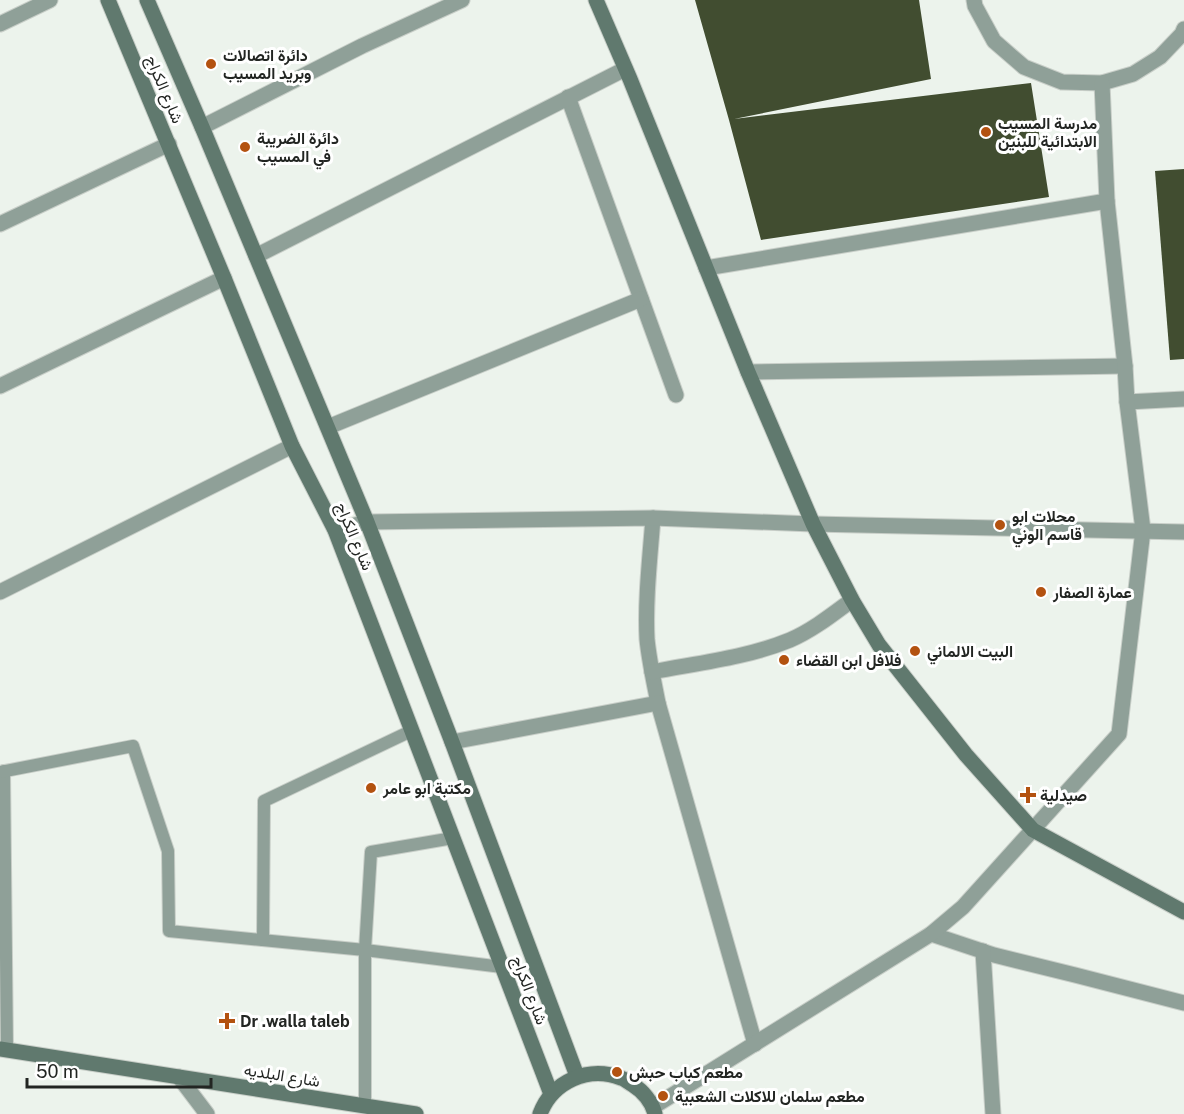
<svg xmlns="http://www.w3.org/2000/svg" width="1184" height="1114" font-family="'Public Sans',Vazirmatn,sans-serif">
<rect width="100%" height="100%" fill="#ecf3ec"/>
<g fill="#414d30">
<path d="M695 0H919L931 79 734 119 1031 83 1049 197 761 240 729 120Z"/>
<path d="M1184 169V359L1170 360 1155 171Z"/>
</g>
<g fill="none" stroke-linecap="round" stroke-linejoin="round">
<defs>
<g id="lane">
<path d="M4 771 7 1050"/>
<path d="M0 772 133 746 168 851 169 931 365 950 502 967"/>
<path d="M263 940 264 801 411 731"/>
<path d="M365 1106V950L371 852 453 838"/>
</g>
<g id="street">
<path d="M974 0 975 6 994 41 1024 67 1062 82 1102 83 1133 74 1160 57 1182 34 1184 29"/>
<path d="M0 24 50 0"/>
<path d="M568 97 676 395"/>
<path d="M202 127 362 46 462 0"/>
<path d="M0 224 169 144"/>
<path d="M256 256 625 69"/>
<path d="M706 268 1107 201"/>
<path d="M748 372 1125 366"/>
<path d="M0 386 224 278"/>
<path d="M1127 402 1184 399"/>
<path d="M328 427 641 299"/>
<path d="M653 518C650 558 645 599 647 639 649 660 654 682 658 703L755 1044"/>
<path d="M335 530 367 522 653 518 813 524 1184 532"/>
<path d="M0 592 292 446"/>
<path d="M652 672C698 663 746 658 790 640 813 630 833 614 852 600"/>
<path d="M452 742 658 703"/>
<path d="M931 934 994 955 1075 975 1184 1003"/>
<path d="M983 951 993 1114"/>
<path d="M179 1077 207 1114"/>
<path d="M653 1107 931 934 963 907 1119 734 1143 530 1127 402 1125 366 1107 201 1102 83"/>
</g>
<g id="secondary">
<path d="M108 0 224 278 292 446 335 530 551 1094"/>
<path d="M147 0 202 127 367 522 452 742 577 1076"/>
<path d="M596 0 630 79 748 372 813 524 852 600 879 645 966 755 1033 830 1184 912"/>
<path d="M0 1049 416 1114"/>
<path d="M540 1114C552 1082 588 1065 621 1078 625 1079 629 1083 633 1085 643 1091 652 1102 655 1114"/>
</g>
</defs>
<use href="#lane" stroke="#c8cec8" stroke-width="14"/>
<use href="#street" stroke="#c8cec8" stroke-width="17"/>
<use href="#secondary" stroke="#c8cec8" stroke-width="17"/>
<use href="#lane" stroke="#8fa098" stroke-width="12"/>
<use href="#street" stroke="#8fa098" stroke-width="15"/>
<use href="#secondary" stroke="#60796e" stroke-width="15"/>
</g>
<g fill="#b35210" stroke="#fff" stroke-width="2">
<circle cx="211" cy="64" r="6"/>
<circle cx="986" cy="132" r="6"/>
<circle cx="245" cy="147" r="6"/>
<circle cx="1000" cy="525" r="6"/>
<circle cx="1041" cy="592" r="6"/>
<circle cx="915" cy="651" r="6"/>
<circle cx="784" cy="660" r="6"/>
<circle cx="371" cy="788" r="6"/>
<path d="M1025 786h6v6h6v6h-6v6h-6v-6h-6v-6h6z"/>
<path d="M224 1012h6v6h6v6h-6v6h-6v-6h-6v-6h6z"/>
<circle cx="617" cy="1072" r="6"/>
<circle cx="663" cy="1096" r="6"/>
</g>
<g text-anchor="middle" stroke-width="6" stroke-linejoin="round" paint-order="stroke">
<g font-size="16" font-weight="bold" fill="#222522" stroke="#fff" text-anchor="start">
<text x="223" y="61">دائرة اتصالات<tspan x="223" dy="18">وبريد المسيب</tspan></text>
<text x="998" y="129">مدرسة المسيب<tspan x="998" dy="18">الابتدائية للبنين</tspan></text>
<text x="257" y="144">دائرة الضريبة<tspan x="257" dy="18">في المسيب</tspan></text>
<text x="1012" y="522">محلات ابو<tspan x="1012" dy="18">قاسم الوني</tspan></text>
<text x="1053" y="598">عمارة الصفار</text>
<text x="927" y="657">البيت الالماني</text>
<text x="796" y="666">فلافل ابن القضاء</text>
<text x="383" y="794">مكتبة ابو عامر</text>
<text x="1040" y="801">صيدلية</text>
<text x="240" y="1027">Dr .walla taleb</text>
<text x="629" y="1078">مطعم كباب حبش</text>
<text x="675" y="1102">مطعم سلمان للاكلات الشعبية</text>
</g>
<g font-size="16" fill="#222522" stroke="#fff">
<text transform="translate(165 89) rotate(67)" y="6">شارع الكراج</text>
<text transform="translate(355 536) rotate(67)" y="6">شارع الكراج</text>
<text transform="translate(530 990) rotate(69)" y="6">شارع الكراج</text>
<text transform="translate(282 1075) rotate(9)" y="6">شارع البلديه</text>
</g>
</g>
<path d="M27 1078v9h184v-9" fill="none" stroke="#222522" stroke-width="3"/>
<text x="36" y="1078" font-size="18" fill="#222522" stroke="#ffffff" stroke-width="4.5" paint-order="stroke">50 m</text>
</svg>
